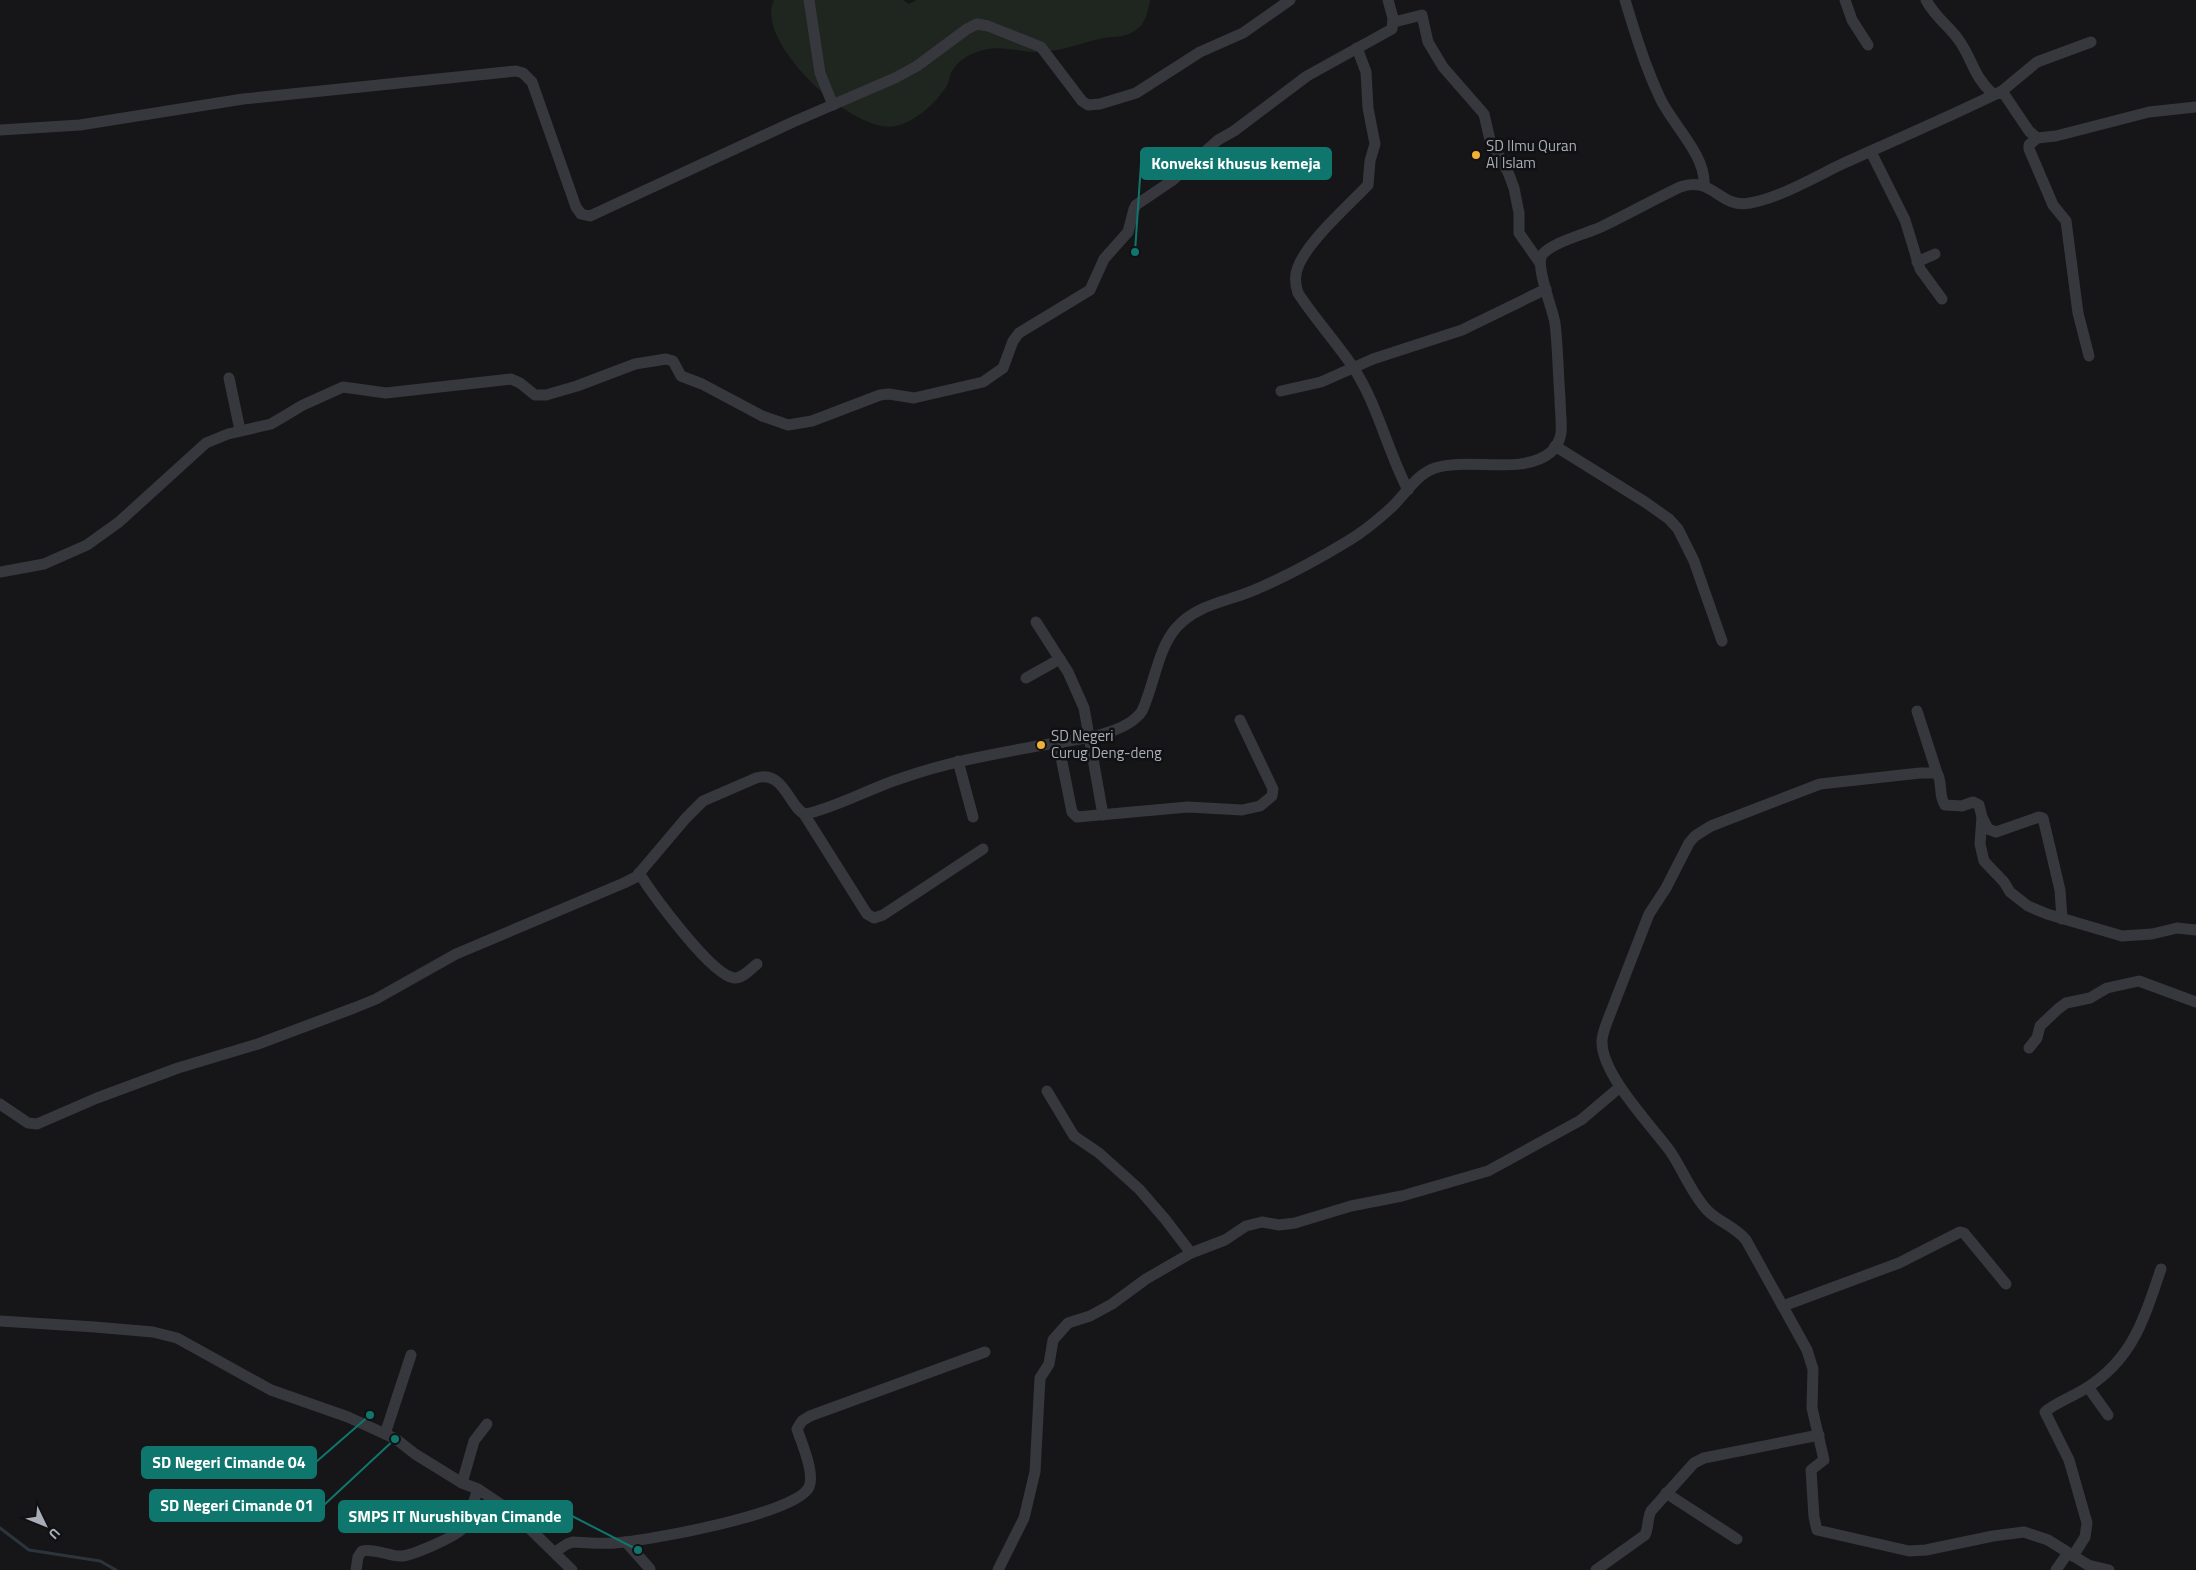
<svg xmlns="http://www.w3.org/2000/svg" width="2196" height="1570" font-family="'Titillium Web',sans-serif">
<rect width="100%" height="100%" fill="#161618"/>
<path fill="#1e261f" d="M774 0H903L909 4 917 0H1150C1148 11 1146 23 1136 30 1126 38 1116 36 1104 38 1083 42 1063 51 1041 52 1023 53 1006 46 988 49 973 52 959 58 951 73 949 78 949 83 946 87 936 103 915 122 896 126 855 136 753 42 774 0Z"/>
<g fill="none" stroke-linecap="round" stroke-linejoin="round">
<path stroke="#2c353c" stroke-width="3" d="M0 1528 29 1550 100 1561 116 1570"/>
<g stroke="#37383d" stroke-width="11">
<path d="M809 0 820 73 833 105"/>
<path d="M1625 0C1635 33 1645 66 1660 98 1672 124 1706 155 1704 185"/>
<path d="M1845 0 1852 20 1868 45"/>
<path d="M1926 0C1936 18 1947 24 1958 39 1973 59 1972 75 1993 94"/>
<path d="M1394 22 1422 15 1428 42 1443 67 1484 114 1490 140 1508 172 1514 188 1519 213V233L1540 263"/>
<path d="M1357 48 1366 72 1368 108 1375 144 1370 161 1368 185C1349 205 1307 242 1298 267 1294 276 1295 284 1298 293 1315 319 1336 342 1353 367 1378 405 1387 450 1408 490"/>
<path d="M2002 91 2037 62 2091 42"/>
<path d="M0 130 80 125 243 99 516 71 523 73 532 82 576 207 581 214 590 216 793 122 895 78 917 66 967 29 977 24 988 26 1041 47 1082 101 1088 105 1100 104 1136 93 1200 52 1243 33 1290 0"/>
<path d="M2037 138 2029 145V149L2053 205 2066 221 2078 313 2089 356"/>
<path d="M1871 152 1905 220 1920 269 1942 299"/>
<path d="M1917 262 1935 254"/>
<path d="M229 378 240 430"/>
<path d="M1281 391 1321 382 1373 359 1462 330 1546 289"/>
<path d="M1555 446 1645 502 1669 519 1678 529 1694 561 1722 641"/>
<path d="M0 572 44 564 87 545 119 522 206 443 228 434 271 424 303 405 343 387 386 393 511 379 520 383 535 395H546L577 386 635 364 666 359 673 361 681 376 702 384 762 416 788 425 812 421 880 395 889 394 914 398 983 382 1003 368 1013 341 1019 333 1090 290 1104 259 1128 232 1134 209 1136 205 1173 180 1218 140 1234 131 1307 76 1392 29 1393 18 1388 0"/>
<path d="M1036 622 1068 672 1084 708 1103 815"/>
<path d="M1026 678 1060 659"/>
<path d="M1917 711 1937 773"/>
<path d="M1058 742 1072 812 1077 817 1188 807 1242 810 1260 806 1272 796 1273 789 1240 720"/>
<path d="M958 761 973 817"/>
<path d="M804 814 867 914 874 918 883 915 983 849"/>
<path d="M1982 817 1988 829 1996 832 2039 817 2043 818 2060 890 2062 919"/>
<path d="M639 873C653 895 711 975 734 978 742 979 751 969 757 964"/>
<path d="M2029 1048 2037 1038 2040 1026 2058 1009 2066 1003 2090 998 2107 988 2139 981 2196 1002"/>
<path d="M1047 1091 1074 1136 1099 1153 1139 1189 1165 1219 1191 1253"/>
<path d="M0 1104 28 1123 37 1124 97 1098 178 1068 258 1044 354 1008 376 999 456 954 624 883 636 877 686 818 703 801 756 778C785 769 790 811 806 814 837 807 871 788 902 778 945 763 988 755 1032 747 1062 741 1124 738 1142 711 1154 686 1158 647 1177 627 1198 603 1232 601 1259 588 1289 575 1320 558 1348 541 1365 531 1379 519 1393 506 1406 493 1417 474 1435 468 1469 457 1523 476 1551 452 1556 447 1560 440 1561 433 1562 422 1560 409 1560 398 1558 373 1558 348 1555 323 1553 310 1535 266 1542 255 1552 242 1586 234 1601 227 1628 214 1653 200 1680 187 1713 175 1719 209 1750 203 1779 198 1815 177 1842 164 1895 140 1949 117 2002 91L2029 131 2037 138 2056 136 2149 112 2196 107"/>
<path d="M1783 1306 1899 1263 1960 1232 1964 1233 2006 1284"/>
<path d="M0 1321 95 1327 153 1332 177 1338 271 1390 348 1417 396 1439 415 1454 462 1483 478 1489 505 1507 526 1525 572 1570"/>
<path d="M2088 1387 2108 1415"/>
<path d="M385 1434 411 1355"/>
<path d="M462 1483 474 1441 487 1424"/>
<path d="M1666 1493 1737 1539"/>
<path d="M626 1542 650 1569"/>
<path d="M555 1552 567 1544 573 1542C587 1543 601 1544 615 1543 646 1541 797 1514 809 1487 815 1473 802 1444 797 1429L802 1421 810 1416 985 1352"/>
<path d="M2073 1556 2085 1537 2087 1523 2069 1460 2045 1412C2051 1405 2078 1394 2088 1387 2134 1357 2144 1318 2161 1269"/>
<path d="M356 1570 358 1557 362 1551C375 1548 388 1556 400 1556 410 1557 457 1536 463 1528 469 1521 474 1499 478 1489"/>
<path d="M998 1570 1024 1518 1035 1472 1040 1378 1049 1364 1053 1340 1068 1323 1090 1316 1112 1304 1146 1279 1191 1253 1225 1240 1246 1226 1262 1222 1279 1225 1295 1223 1351 1206 1402 1196 1488 1171 1581 1120 1620 1087"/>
<path d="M1596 1570 1645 1535C1649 1527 1647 1519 1651 1511L1694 1463 1704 1458 1819 1435"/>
<path d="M2056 1570 2068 1553"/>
<path d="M2109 1570 2088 1565 2048 1540 2024 1532 1993 1536 1926 1550 1909 1551 1817 1530 1814 1517 1811 1470 1824 1460 1812 1408 1813 1369 1807 1350 1746 1240C1735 1226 1718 1222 1707 1210 1691 1193 1683 1170 1670 1151 1651 1125 1601 1074 1602 1041 1602 1035 1605 1028 1607 1022L1649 914 1666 888 1689 843 1695 836 1711 826 1820 784 1920 773H1937C1943 782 1938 796 1945 805L1962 806 1973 802 1979 805 1982 817 1980 844 1984 861 2004 882 2010 892 2028 906 2047 914 2122 936 2152 934 2177 928 2196 930"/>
</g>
</g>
<g fill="#f2b134" stroke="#111113" stroke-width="2">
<circle cx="1476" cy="155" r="5"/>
<circle cx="1041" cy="745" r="5"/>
</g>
<g text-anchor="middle" stroke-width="5" stroke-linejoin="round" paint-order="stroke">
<g font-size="15" fill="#a8adb8" stroke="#111113" text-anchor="start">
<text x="1486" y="151">SD Ilmu Quran<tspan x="1486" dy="17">Al Islam</tspan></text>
<text x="1051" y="741">SD Negeri<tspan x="1051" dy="17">Curug Deng-deng</tspan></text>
</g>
</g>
<path fill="none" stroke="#0f766e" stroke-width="2" d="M1135 252L1141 163M370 1415L316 1462M395 1439L324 1505M638 1550L572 1516"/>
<g fill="#0f766e" stroke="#111113" stroke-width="2">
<circle cx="1135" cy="252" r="5"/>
<circle cx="370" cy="1415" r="5"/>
<circle cx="395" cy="1439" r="5"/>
<circle cx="638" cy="1550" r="5"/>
</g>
<g fill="#0f766e" stroke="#0f766e" stroke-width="2">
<rect x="1141" y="148" width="190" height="31" rx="5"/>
<rect x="142" y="1447" width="174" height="31" rx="5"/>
<rect x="150" y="1490" width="174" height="31" rx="5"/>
<rect x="339" y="1501" width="233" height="31" rx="5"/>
</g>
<g font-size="16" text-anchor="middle" font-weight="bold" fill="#fff">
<text x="1236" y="169">Konveksi khusus kemeja</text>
<text x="229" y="1468">SD Negeri Cimande 04</text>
<text x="237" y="1511">SD Negeri Cimande 01</text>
<text x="455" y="1522">SMPS IT Nurushibyan Cimande</text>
</g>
<g transform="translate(45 1525) rotate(133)" stroke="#111113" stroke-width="4" paint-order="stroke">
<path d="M0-4L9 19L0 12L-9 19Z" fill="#a8adb8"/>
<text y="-8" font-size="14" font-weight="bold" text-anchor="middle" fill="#a8adb8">U</text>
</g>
</svg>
